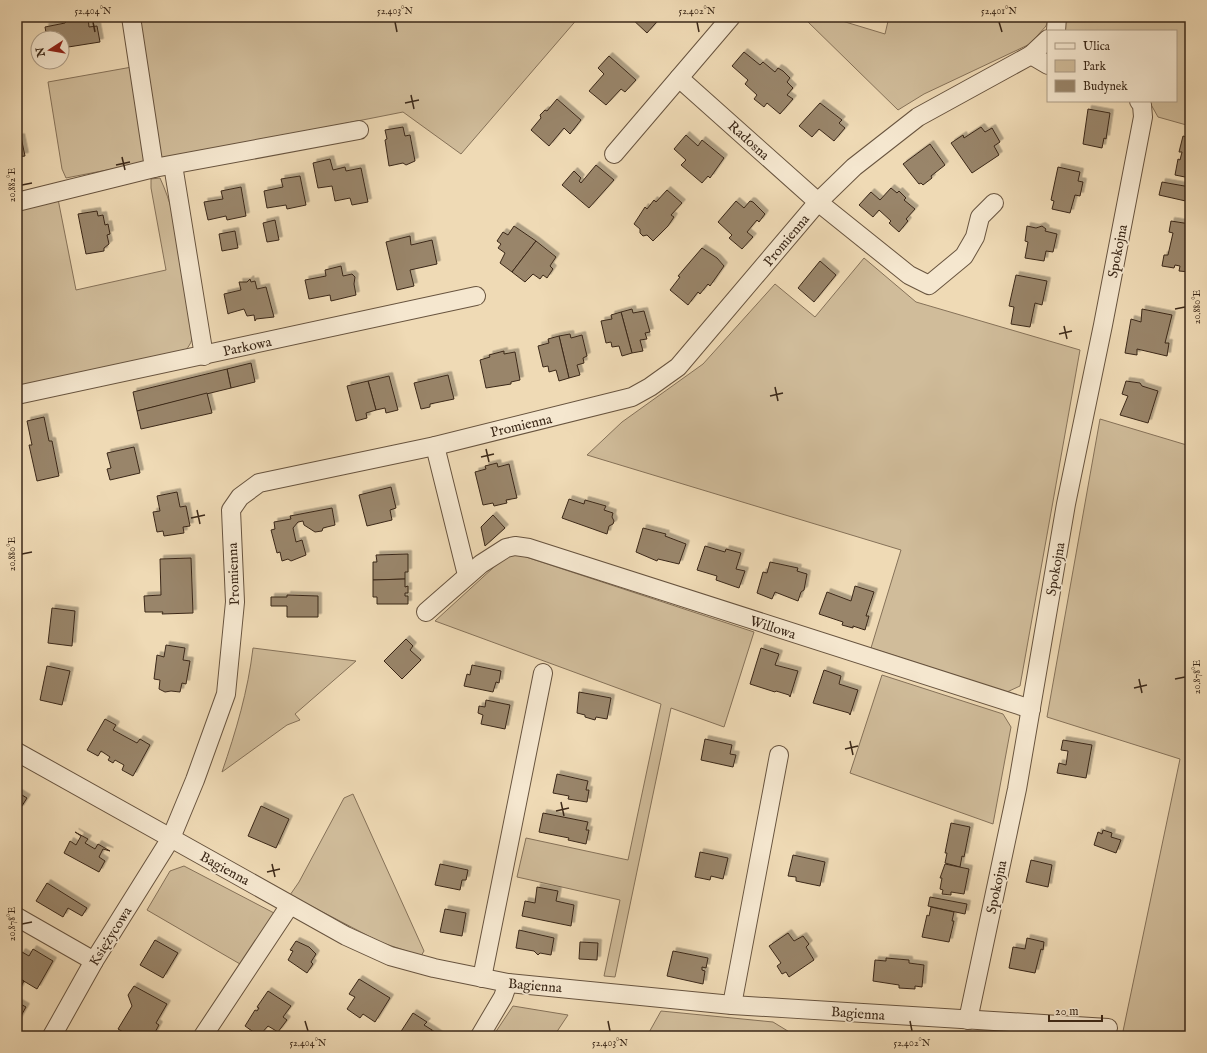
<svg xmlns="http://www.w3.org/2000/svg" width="1207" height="1053" font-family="'IM FELL English',serif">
<defs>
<filter id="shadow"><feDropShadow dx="3.5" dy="-3.5" stdDeviation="0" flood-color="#0004"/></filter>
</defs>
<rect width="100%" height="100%" fill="#efdab5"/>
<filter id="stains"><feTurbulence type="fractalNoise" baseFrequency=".005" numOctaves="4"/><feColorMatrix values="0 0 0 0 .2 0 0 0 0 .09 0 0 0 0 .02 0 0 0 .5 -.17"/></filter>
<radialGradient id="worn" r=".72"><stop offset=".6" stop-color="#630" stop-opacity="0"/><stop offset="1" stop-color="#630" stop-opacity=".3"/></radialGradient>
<g fill="#d0bc9a" stroke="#867259">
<path d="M137 17H579L461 154 403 112 160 160Z"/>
<path d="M814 17H829L885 34 889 17H1049L1046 26 1030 44 924 94 898 110 806 20Z"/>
<path d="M1062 17H1190V126L1158 117 1149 101H1176V31H1060Z"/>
<path d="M132 67 147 157 143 163 66 178 62 169 48 82Z"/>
<path d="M160 178C182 226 185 282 193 334 192 343 188 348 182 354L17 387V207L58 199 76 290 166 270 151 188V179Z"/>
<path d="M864 258 916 302 1080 350 1020 686 1007 692 871 648 901 550 587 455 622 422 703 364 775 284 815 317Z"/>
<path d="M1100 419 1190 446V1036H1122L1180 759 1047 717Z"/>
<path d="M517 554 754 632 724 727 671 708 615 977 604 976 620 900 517 877 526 838 628 860 661 704 435 621 506 556Z"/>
<path d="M253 648 356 661 295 714 300 720 287 725 222 772C236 731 248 691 253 648Z"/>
<path d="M882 675 1003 714 1011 727 993 824 850 773Z"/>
<path d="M353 794 424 951 421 956 380 942 290 895 299 882 344 798Z"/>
<path d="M184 866 274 913 240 964 147 910 170 871Z"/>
<path d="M513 1006 568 1015 554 1036H493Z"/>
<path d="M661 1011 773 1022 796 1036H647Z"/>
</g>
<g fill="#99856a" stroke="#3b2818" filter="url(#shadow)">
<path d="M70 17H88L89 27 97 26 100 42 62 48V38H47L45 27 65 23Z"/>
<path d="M630 17H661L647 33Z"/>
<path d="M744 52 760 65 763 62 775 72 778 68 783 71 790 78 787 82 793 88 787 95 793 99 780 114 767 103 764 107 754 99 757 95 745 84 748 80 732 66Z"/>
<path d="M609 56 636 80 625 92 621 89 606 105 589 91 604 74 598 68Z"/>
<path d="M557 99 581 120 570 134 564 128 549 146 531 130 541 118 540 115 545 110 547 111Z"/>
<path d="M820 103 842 120 839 123 845 128 834 141 819 129 812 137 799 126Z"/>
<path d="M1088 109 1110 113 1106 139 1104 138 1102 148 1083 144Z"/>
<path d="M403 127 405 136 410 135 415 161 406 165 403 163 389 166 385 140 387 139 385 130Z"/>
<path d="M981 127 985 132 992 128 1000 142 994 146 999 155 972 173 951 143 963 135 964 138Z"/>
<path d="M686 135 698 146 702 140 724 158 710 178 708 176 702 183 681 165 686 160 674 149Z"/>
<path d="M1183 136 1190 138V178L1175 175 1178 159 1180 160 1182 152H1179Z"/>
<path d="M21 137 25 156 17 157V138Z"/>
<path d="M930 144 945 165 931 176 932 178 923 185 921 183 919 184 903 164Z"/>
<path d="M330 159 333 170 345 167 346 171 361 168 368 202 352 205 350 198 335 201 332 186 318 188 313 163Z"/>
<path d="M596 165 614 180 589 208 562 185 574 171 581 178 579 181 581 183Z"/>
<path d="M1058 167 1080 172 1078 181 1083 182 1080 196 1075 195 1070 213 1052 209 1054 201 1051 200Z"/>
<path d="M300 176 306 205 287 209 286 205 267 208 264 191 283 187 281 179Z"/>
<path d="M1162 182 1190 187V202L1159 195Z"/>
<path d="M241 187 246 216 227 220 226 216 208 220 204 202 223 199 221 191Z"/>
<path d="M891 188 897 193 899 191 906 198 904 200 915 209 906 219 908 221 899 232 889 223 891 221 879 210 873 217 859 205 871 192 880 200Z"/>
<path d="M667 190 682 203 671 215 674 217 668 226 653 241 647 235 643 236 640 233V229L634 224 645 207 647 209 654 200 656 202Z"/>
<path d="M736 201 744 208 750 201 753 202 765 214 759 222 757 220 747 232 753 237 742 249 729 238 732 235 718 222Z"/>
<path d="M97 211 98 216 103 215 105 225 108 224 110 234 107 235 109 244 104 248V251L86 254 78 214Z"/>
<path d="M275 220 279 240 267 242 263 223Z"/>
<path d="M1171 221 1190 224V272L1179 271 1180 266 1175 265 1174 268 1162 266 1164 255H1168L1173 233 1169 232Z"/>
<path d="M514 226 536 241 512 272 500 263 505 253 498 248 501 244 497 241 503 232 508 235Z"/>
<path d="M1027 226 1036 228 1042 226 1046 229 1045 231 1057 234 1053 252 1046 251 1044 261 1025 258 1028 242 1025 241Z"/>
<path d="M235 231 238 248 222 251 219 234Z"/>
<path d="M410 236 411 245 432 240 437 264 410 270 414 286 397 290 386 242Z"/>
<path d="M536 241 556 257 550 266 553 269 547 278 543 275 540 279 533 274 525 282 512 272Z"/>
<path d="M702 248 717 258 724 266 710 286 708 284 700 294 698 292 688 305 670 290 680 277 678 276Z"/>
<path d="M820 261 836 275 814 302 798 288Z"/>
<path d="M341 266 343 276 352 274 355 277 354 284 356 295 331 301 330 295 309 299 305 280 326 276 325 270Z"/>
<path d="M1016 275 1047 281 1042 305 1035 303 1030 327 1011 324 1014 307 1009 306Z"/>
<path d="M250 279 251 282 255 281 257 289 266 287 274 317 256 319 255 321 254 315 247 316 244 309 230 313 228 314 224 294 241 290 239 282H247Z"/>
<path d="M632 309 633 313 644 311 650 332 645 333 647 339 640 340 643 351 632 353 621 312Z"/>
<path d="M1142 309 1172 315 1165 343H1169L1167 356 1137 349V355L1125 353 1131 319 1141 322Z"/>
<path d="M621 312 632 353 622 356 619 346 612 347 611 342 606 343 601 321 612 319 611 315Z"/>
<path d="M570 334 571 338 582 335 587 356 583 358 584 363 577 365 580 375 569 378 559 336Z"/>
<path d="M559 336 569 378 559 381 556 370 549 372 548 366 543 367 538 346 549 343 548 339Z"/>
<path d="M504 351V354L515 352 520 380 511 382V384L486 388 480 360 490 357 489 355Z"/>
<path d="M251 363 255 382 231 388 227 369Z"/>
<path d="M227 369 231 388 137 411 133 392Z"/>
<path d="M448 375 454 399 430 404V407L421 409 414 383Z"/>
<path d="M389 376 398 410 386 413 385 408 376 410 368 381Z"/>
<path d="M368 381 376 410 366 413 367 418 356 421 347 386Z"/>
<path d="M1126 381 1140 383 1142 386 1158 391 1148 423 1120 415 1128 396 1122 394Z"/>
<path d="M207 393 212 413 141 429 137 411Z"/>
<path d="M44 417 49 441H52L59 476 37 481 29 445H32L27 421Z"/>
<path d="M134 447 140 473 110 480 107 469 111 468 107 453Z"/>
<path d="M497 463 498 467 509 464 517 498 506 500 507 503 494 506 493 503 483 505 475 472 486 469 485 466Z"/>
<path d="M391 487 396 508 390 510 392 520 367 526 359 495Z"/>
<path d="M177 492 180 507 186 506 190 526 183 527 184 533 164 536 163 531 157 532 153 512 160 511 157 496Z"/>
<path d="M569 499 584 504 585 500 606 506 604 510 613 513 612 517 614 521 613 524 609 526 607 534 562 518Z"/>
<path d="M332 508 335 525 323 528 322 531 315 532 304 525 303 521 298 522 293 528 296 542 302 540 306 555 291 561 288 559 282 561 280 552 277 553 271 530 275 529 274 522 291 519 290 516Z"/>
<path d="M493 515 505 528 485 546 481 527Z"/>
<path d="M643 528 666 534 665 536 686 544 679 564 658 559 657 561 636 552Z"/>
<path d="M705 546 725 552 726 549 741 553 736 569 745 571 739 588 716 580 717 576 697 570Z"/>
<path d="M408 554V572H405V579L373 580V562H377L376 555Z"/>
<path d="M191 558 193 613 162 614 163 612H145L144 596 161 595 160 559Z"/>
<path d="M770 562 798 568 797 571 807 574 804 590 801 592 798 601 775 592 772 599 757 593 763 572 767 573Z"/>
<path d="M405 579V587L408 586V593H405V596H408V604H377V597H373V580Z"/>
<path d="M855 586 874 592 866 616H869L865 630 853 626V628L842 625 843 622 819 614 827 592 851 601Z"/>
<path d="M287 595 318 596V617H287V606H271V597H287Z"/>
<path d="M52 608 75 611 72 646 48 643Z"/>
<path d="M406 639 413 646 410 650 421 660 402 679 384 661Z"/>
<path d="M166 645 185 648 183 660 190 661 186 684 182 683 180 692 171 691 165 692 159 689 160 680 154 679 157 655 164 657Z"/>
<path d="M761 648 779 654 775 665 798 671 790 697 789 695 776 691 775 692 750 684Z"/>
<path d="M472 665 501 671 499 683 496 682 493 692 464 686 467 674 470 675Z"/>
<path d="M47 666 70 671 62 705 40 700Z"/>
<path d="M824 670 841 676 839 684 858 690 850 715 849 713 813 703Z"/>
<path d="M579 692 611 698 607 719 596 717 595 720 585 717V715L577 713Z"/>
<path d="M486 700 510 705 505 729 481 724 483 715 478 713 479 706 485 707Z"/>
<path d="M105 719 116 725 113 730 137 743 140 739 150 745 133 776 122 770 124 765 115 760 113 763 108 760 110 757 101 751 98 756 87 750Z"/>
<path d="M705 739 732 745 730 754 736 755 733 767 701 760Z"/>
<path d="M1063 740 1092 745 1086 778 1057 773 1059 763 1066 765 1068 751 1061 750Z"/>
<path d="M557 774 588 781 586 790H589L587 802 568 799 569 796 553 793Z"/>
<path d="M17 792 27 798 20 809 17 808Z"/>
<path d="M261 806 289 819 276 848 248 836Z"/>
<path d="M543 813 588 822 586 830H589L586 844 568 840 569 838 539 832Z"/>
<path d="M951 823 970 827 964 857 962 856 960 867 945 863 947 853H945Z"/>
<path d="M1103 830 1112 833 1111 837 1121 840 1116 853 1094 845 1098 832 1102 834Z"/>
<path d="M75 832 88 839 85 843 95 849 98 844 110 851 103 849 99 857 105 861 99 872 64 853 70 841 76 845 81 836Z"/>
<path d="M700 852 728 858 723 879 711 876 710 880 695 877Z"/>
<path d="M793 855 825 862 820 886 796 881V877L788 876Z"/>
<path d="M1031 860 1052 865 1048 887 1026 882Z"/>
<path d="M440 864 468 870 466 880H462L460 890 435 885Z"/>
<path d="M945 864 969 869 964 894 951 892V895L942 894 943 890 940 889 942 878H940Z"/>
<path d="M47 883 87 908 82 916 68 908 63 917 36 901Z"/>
<path d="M537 887 558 891 556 901 574 905 571 926 522 916 525 901 535 903Z"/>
<path d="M930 897 967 904 965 914 928 906Z"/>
<path d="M931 907 954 912 952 921H954L949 942 922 937 927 915 929 916Z"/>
<path d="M445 909 466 913 462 936 440 932Z"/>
<path d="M519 930 554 938 551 955 540 953 538 955 534 951 516 948Z"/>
<path d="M788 933 794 941 803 936 809 944 806 947 814 960 789 977 786 972 782 974 777 966 781 963 769 946Z"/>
<path d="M1027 938 1044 942 1043 950 1041 949 1035 973 1009 968 1013 947 1025 949Z"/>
<path d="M155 940 178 953 163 978 140 965Z"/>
<path d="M296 941 309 947 316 954 311 962 313 964 307 973 288 960 293 951 290 950Z"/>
<path d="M580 942 598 943 597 960 579 959Z"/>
<path d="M33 949 53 961 37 989 17 977V960L22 952 29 956Z"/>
<path d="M673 951 708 958 706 968 702 967V970L705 971 703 984 667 976Z"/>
<path d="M886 958 909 960V963L924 965 922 987 915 986V989L899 988V985L873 981 875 960 886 961Z"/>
<path d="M17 977 24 981 19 990 17 989Z"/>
<path d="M359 979 390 998 375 1022 363 1014 360 1018 347 1009 355 997 349 994Z"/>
<path d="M134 986 167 1004 156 1023 159 1025 153 1036 150 1034 148 1036H130L118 1029 132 1006 128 995Z"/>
<path d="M268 991 291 1006 283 1017 287 1020 278 1032 268 1026 259 1036 245 1026 255 1010 257 1011 259 1008 257 1007Z"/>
<path d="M17 1002 26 1007 17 1023Z"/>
<path d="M413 1013 427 1022 424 1025 432 1030 427 1036H398Z"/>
<path d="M432 1030 441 1036H427Z"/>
</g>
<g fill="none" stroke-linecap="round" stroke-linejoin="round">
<defs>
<g id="minor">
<path d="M131 17 154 168"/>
<path d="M1056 31 1057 17"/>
<path d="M1031 55 1048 65"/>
<path d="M679 78 818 202 909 275 929 285 964 256 975 237 980 217 994 203"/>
<path d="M614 154 731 17"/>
<path d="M173 165 204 356"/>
<path d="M17 202 154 168 359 130"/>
<path d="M17 395 476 296"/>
<path d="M435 446 467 575"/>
<path d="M426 612 481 564 506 548 515 546 529 548 1031 709"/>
<path d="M17 752 346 936 390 956 434 968 508 983 732 1005 1108 1028"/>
<path d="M17 917 94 961"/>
<path d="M482 978 543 673"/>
<path d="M732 1005 779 755"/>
<path d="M968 1020 1017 789 1066 504 1103 325 1143 117 1142 105 1139 101"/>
<path d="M52 1036 94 961 171 838 195 780 226 694 235 602 231 510 240 497 259 483 435 446 632 397 650 387 678 367 818 202 854 167 918 117 1031 55 1048 39"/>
<path d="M203 1036 290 905"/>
<path d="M480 1036 503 997 508 983"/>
</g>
</defs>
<use href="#minor" stroke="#68543f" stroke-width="20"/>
<use href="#minor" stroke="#f5e7cf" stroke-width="18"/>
</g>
<path fill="none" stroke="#3b2818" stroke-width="1.5" d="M93 22 95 32M395 22 397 32M697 22 699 32M999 22 1002 32M411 95 414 109M405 103 419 100M122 157 125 170M116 165 130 162M22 185 32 183M1175 309 1185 307M1064 326 1067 339M1059 334 1072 331M775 387 778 401M770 396 783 393M486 449 489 462M481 457 494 454M197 510 200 524M191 518 205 515M22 554 32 552M1139 679 1142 693M1175 679 1185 677M1134 688 1147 685M850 741 853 755M845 749 858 746M561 802 564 816M556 811 569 808M272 864 275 877M267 872 280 869M22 924 32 922M305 1021 308 1031M608 1021 610 1031M910 1021 912 1031"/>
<g text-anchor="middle" stroke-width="3.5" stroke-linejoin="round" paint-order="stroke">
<g font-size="14" fill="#3b2818" stroke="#f5e7cf">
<text transform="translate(749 140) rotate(42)" y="5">Radosna</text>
<text transform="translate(786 240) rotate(-50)" y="5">Promienna</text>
<text transform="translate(1117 251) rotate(-79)" y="5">Spokojna</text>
<text transform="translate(247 346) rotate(-12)" y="5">Parkowa</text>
<text transform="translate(521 425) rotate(-13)" y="5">Promienna</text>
<text transform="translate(1055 569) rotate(-80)" y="5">Spokojna</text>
<text transform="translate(233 574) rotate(-92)" y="5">Promienna</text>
<text transform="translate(773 627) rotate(18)" y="5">Willowa</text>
<text transform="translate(225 868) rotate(29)" y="5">Bagienna</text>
<text transform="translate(996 887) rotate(-78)" y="5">Spokojna</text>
<text transform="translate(110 936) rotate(-58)" y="5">Księżycowa</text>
<text transform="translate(535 985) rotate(5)" y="5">Bagienna</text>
<text transform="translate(858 1013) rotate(4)" y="5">Bagienna</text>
</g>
</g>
<rect width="1207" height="1053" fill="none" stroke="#efdab5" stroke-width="44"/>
<rect x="1047" y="30" width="130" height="72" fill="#f5e7cf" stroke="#ab9b86"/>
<rect x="1055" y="43" width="20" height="6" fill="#f5e7cf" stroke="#ab9b86"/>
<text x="1083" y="50" font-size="12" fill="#3b2818">Ulica</text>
<rect x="1055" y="60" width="20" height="12" fill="#d0bc9a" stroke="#ab9b86"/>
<text x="1083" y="70" font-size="12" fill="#3b2818">Park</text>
<rect x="1055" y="80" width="20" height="12" fill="#99856a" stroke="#ab9b86"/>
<text x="1083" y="90" font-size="12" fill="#3b2818">Budynek</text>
<g transform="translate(50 50) rotate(258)"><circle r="19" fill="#f5e7cf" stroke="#ab9b86"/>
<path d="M0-3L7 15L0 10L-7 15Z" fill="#8f2418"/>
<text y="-6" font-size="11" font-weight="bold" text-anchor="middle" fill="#3b2818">N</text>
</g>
<path d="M1049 1015v6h53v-6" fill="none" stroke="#3b2818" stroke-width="2"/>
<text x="1055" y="1015" font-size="12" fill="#3b2818" stroke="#f5e7cf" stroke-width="3" paint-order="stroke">20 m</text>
<rect x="22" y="22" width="1163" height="1009" fill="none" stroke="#3b2818" stroke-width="1.5"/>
<g font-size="10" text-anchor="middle" fill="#3b2818">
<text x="93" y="14">52.404°N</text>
<text x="395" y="14">52.403°N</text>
<text x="697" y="14">52.402°N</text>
<text x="999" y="14">52.401°N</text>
<text transform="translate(11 185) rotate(-90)" y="4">20.882°E</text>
<text transform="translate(1196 307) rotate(-90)" y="4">20.880°E</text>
<text transform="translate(11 554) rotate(-90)" y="4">20.880°E</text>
<text transform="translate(1196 677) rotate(-90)" y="4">20.878°E</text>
<text transform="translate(11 924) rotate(-90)" y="4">20.878°E</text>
<text x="308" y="1046">52.404°N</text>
<text x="610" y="1046">52.403°N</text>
<text x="912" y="1046">52.402°N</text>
</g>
<rect width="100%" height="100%" filter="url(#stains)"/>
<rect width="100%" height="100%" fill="url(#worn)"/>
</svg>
